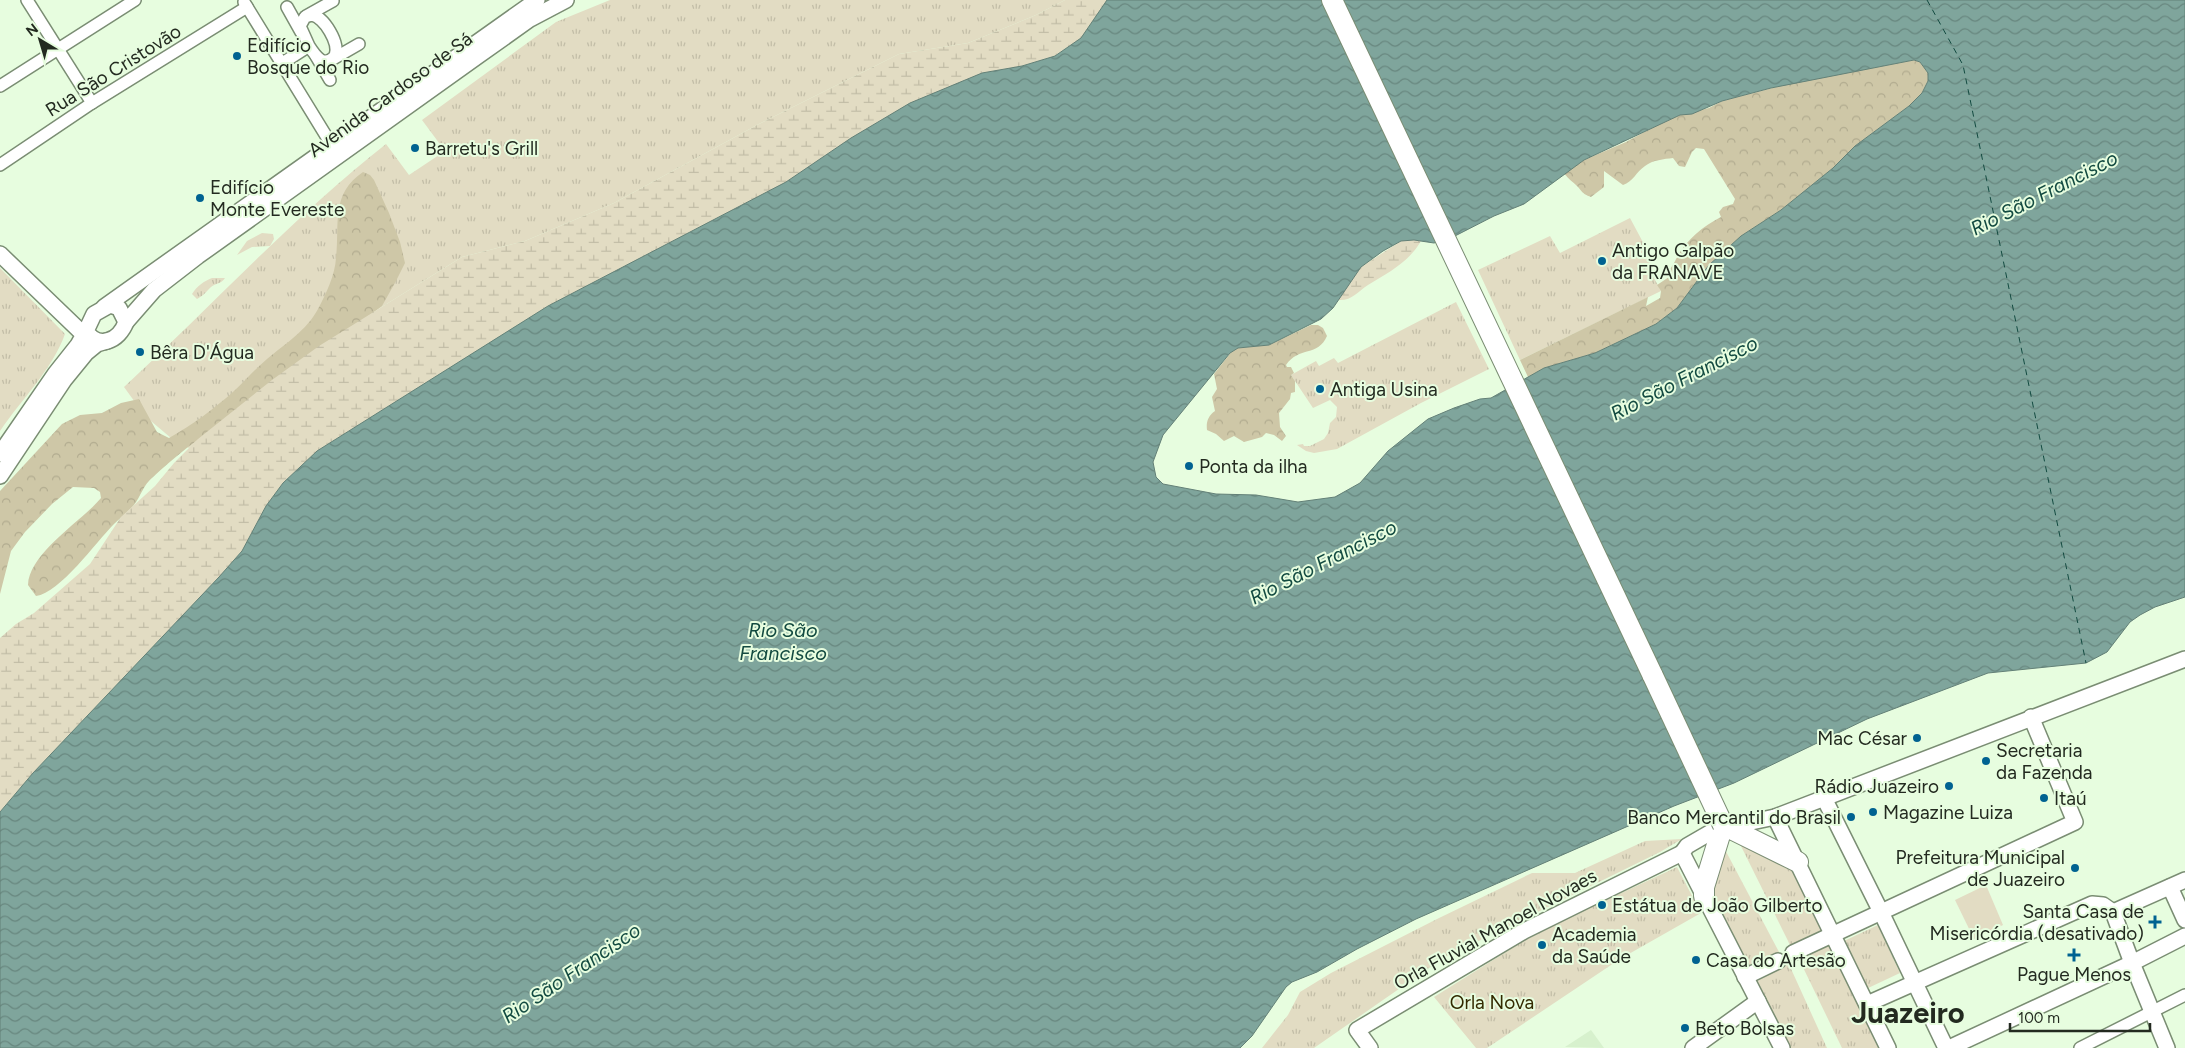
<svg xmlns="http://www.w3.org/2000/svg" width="2185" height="1048" font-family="Figtree,sans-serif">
<defs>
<pattern id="grass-tufts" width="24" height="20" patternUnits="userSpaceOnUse" patternTransform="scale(1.25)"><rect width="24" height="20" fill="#e2dcc3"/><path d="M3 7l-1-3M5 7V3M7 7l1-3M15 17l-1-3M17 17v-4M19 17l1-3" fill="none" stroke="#c2bda7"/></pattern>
<pattern id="forest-crowns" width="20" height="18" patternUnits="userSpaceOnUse" patternTransform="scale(1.25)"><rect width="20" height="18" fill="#cec7a7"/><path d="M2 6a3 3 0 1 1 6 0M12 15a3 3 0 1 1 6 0" fill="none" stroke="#b1ab8f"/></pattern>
<pattern id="wetland-marsh" width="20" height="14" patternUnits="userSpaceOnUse" patternTransform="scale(1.25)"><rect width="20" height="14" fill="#e2dcc3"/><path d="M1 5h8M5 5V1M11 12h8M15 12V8" fill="none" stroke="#c2bda7"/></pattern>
<pattern id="water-waves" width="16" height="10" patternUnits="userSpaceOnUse" patternTransform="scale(1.25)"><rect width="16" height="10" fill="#7fa59c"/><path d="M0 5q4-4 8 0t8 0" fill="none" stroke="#68877f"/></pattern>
</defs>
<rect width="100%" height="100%" fill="#e7fddf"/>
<path fill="#d7f1cd" d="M1591 1030 1604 1048 1565 1047Z"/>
<g fill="url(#grass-tufts)">
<path d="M610 0H1065L1036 15 968 43 899 54 757 125 614 203 525 241 462 257 319 346 239 405 189 448 171 438 145 416 124 387C211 307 292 218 386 144L409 175 445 151 422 120 556 22Z"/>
<path d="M1630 218 1653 261 1647 265 1661 291 1520 360 1478 270 1550 236 1560 253Z"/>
<path d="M262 233 273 234 274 239 270 246 252 247 237 255 247 241Z"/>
<path d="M0 268 65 334C52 370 21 400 0 431Z"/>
<path d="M212 278H225C221 284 216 283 211 287 206 292 203 296 197 299L192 294C197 286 204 281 212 278Z"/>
<path d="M1456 302 1489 369 1421 403 1337 449 1314 453 1306 451 1297 445 1303 444 1304 446H1310L1324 439 1328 433 1330 423 1336 417 1337 407 1330 400 1313 408 1291 375 1316 361 1319 366 1334 358 1338 363Z"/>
<path d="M1736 836 1793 864 1826 931 1791 947Z"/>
<path d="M1682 839 1660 852 1442 959 1314 1048H1262L1288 1015 1300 992 1331 973 1437 919 1532 873H1575L1645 841Z"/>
<path d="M1721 842 1779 952 1748 966 1712 894Z"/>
<path d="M1677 867 1701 913 1620 959 1487 1048H1476L1434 997 1525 940 1570 917Z"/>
<path d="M1878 925 1900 973 1866 989 1844 941Z"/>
<path d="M1822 945H1830L1884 1048H1842L1798 957Z"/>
<path d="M1787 960 1827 1048H1787L1757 988C1758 970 1771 967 1787 960Z"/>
</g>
<g fill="url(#forest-crowns)">
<path d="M1914 60 1920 62 1928 73V81L1922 93 1909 106 1855 146 1833 168 1781 210 1741 236 1709 265 1677 308 1656 324 1595 353 1544 368 1528 377 1520 360 1648 297 1646 306 1660 298 1661 291 1657 285 1669 277C1668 271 1671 268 1674 263 1684 242 1700 228 1721 217L1719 212 1723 207 1733 204 1735 199 1704 149 1696 148 1692 152 1685 167 1679 166 1673 158C1664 159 1653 160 1645 166 1636 172 1633 182 1623 185L1604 171V187L1591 197C1581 193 1583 192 1577 186 1572 181 1569 180 1564 173L1584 160 1626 142 1657 125 1680 115 1709 108 1722 101 1784 85Z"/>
<path d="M363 172 370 175 374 180 389 213 400 242 405 263 396 281 382 306 223 424C197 438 175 457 153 477 143 485 141 496 134 505 128 512 120 518 114 524 96 542 60 593 36 596L28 585C29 553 82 521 101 498L100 492 94 488 73 487 52 504 25 532 11 551 0 594V491L62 424 80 415 102 413 121 403 139 399 157 432 169 438C192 425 214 409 234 391 245 381 255 369 267 359 285 344 307 330 318 309 326 294 335 275 336 258 340 225 330 194 363 172Z"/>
<path d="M1311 325H1318L1323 328 1327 336C1318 357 1299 346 1286 365L1287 367H1291L1294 373 1291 375 1295 381V392L1291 393 1290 399 1279 413 1280 427 1286 436 1282 441 1274 435 1266 433 1262 437 1244 442 1234 436 1224 441 1216 434 1207 430C1206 422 1208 416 1215 411L1212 397 1217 389 1214 374 1232 351 1238 348 1269 345Z"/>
</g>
<g fill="url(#wetland-marsh)">
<path d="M1065 0H1220L1066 48 1055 56 1022 66 548 306 317 451 283 483 266 506 242 551 221 575 33 773 0 812V638L16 624 34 613 90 564 121 517 155 486 174 463 198 439 272 380 319 346 462 257 525 241 614 203 757 125 899 54 968 43 1036 15Z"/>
<path d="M1414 240 1421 241C1409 262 1388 273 1368 285 1357 292 1352 301 1338 300L1361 267 1401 241Z"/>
</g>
<path fill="#e2dcc3" d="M1986 885 2003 925 1974 939 1955 900Z"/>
<path fill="url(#water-waves)" stroke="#638077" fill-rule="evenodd" d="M1107 0H2185V597L2155 607 2140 615 2130 622 2107 652 2086 663 1988 673 1867 719 1734 783 1674 806 1416 919 1357 949 1317 972 1292 982 1286 987 1252 1036 1240 1048H0V812L33 773 219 577 242 551 266 506 283 483 317 451 548 306 786 182 851 138 910 103 982 73 1022 66 1055 56 1081 38ZM1914 60 1920 62 1928 73V81L1922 93 1909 106 1855 146 1833 168 1781 210 1741 236 1709 265 1677 308 1656 324 1595 353 1544 368 1491 398 1480 399 1454 408 1428 419 1388 451 1360 483 1335 497 1298 502 1256 495 1216 494 1163 484 1156 477 1153 462 1163 435 1230 353 1238 348 1269 345 1321 319 1333 308 1361 267 1383 251 1401 241 1414 240 1434 243 1451 238 1494 216 1524 204 1584 160 1680 115 1692 114 1722 101 1771 88Z"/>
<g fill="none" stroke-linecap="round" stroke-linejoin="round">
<path stroke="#124a40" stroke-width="1" stroke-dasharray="6 5" stroke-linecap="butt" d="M1927 0 1963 65 2086 663"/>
<defs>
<g id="street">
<path d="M27 0 92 103"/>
<path d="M244 2 336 152"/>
<path d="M287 7 301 32"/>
<path d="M306 16 333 1"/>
<path d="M316 56 330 80"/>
<path d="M333 59 359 44"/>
<path d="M281 64 309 46C316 57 324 68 335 56 340 43 324 17 312 15L305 17 300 26 309 46"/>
<path d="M0 86 135 0"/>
<path d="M0 165 92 103 247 7"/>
<path d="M2080 1048 2185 995"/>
</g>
<g id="secondary">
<path d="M0 254 80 331H86L78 345 55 374 0 454"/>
<path d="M110 305 119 308 126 322C119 341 98 350 86 331L94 314Z"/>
<path d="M104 307 537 0"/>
<path d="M126 322 154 290 198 256 478 56 530 19 566 0"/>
<path d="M0 476 64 380 86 353 97 344 107 341"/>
<path d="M1824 798 1881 912 1946 1048"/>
<path d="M1775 817 1888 1048"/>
<path d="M1729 823 1742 824 1775 817 2185 659"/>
<path d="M1725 824 1687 846 1682 853 1782 1048"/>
<path d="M2170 887 2185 920"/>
<path d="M2113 912 2132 963 2167 1048"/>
<path d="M2113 912 2185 880"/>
<path d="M1793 953 2075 822 2031 717"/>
<path d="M1745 977 1778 961"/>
<path d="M1867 1004 2092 904 2103 905 2113 912"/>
<path d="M1370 1048 1357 1030 1524 931 1682 853"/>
<path d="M1693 1048 1758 1001"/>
<path d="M1949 1048 2132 963 2185 936"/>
</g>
<g id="highway">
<path d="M1332 0 1653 676"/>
<path d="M1704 896V887L1723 825 1798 862"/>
</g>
</defs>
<use href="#street" stroke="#7a8d73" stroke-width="14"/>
<use href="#secondary" stroke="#7a8d73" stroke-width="18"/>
<use href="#highway" stroke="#7a8d73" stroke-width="22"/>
<use href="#street" stroke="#fff" stroke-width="11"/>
<use href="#secondary" stroke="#fff" stroke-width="15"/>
<use href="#highway" stroke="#fff" stroke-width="20"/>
<defs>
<path id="highway-bridge" d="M1653 676 1723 825"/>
</defs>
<use href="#highway-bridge" stroke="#7a8d73" stroke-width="22" stroke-linecap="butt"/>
<use href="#highway-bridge" stroke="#fff" stroke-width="20"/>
</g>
<g fill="#006291" stroke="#e7fddf" stroke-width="2">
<circle cx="237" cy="56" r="5"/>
<circle cx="415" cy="148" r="5"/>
<circle cx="200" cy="198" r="5"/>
<circle cx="1602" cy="261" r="5"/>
<circle cx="140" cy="352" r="5"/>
<circle cx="1320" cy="389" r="5"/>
<circle cx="1189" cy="466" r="5"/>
<circle cx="1917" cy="738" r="5"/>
<circle cx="1986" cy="761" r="5"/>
<circle cx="1949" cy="786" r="5"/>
<circle cx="2044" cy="798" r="5"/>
<circle cx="1873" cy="812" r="5"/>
<circle cx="1851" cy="817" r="5"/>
<circle cx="2075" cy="868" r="5"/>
<circle cx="1602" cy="905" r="5"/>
<path d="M2152.5 914.5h5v5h5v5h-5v5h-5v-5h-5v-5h5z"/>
<circle cx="1542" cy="945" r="5"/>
<path d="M2071.5 947.5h5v5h5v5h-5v5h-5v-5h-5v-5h5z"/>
<circle cx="1696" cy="960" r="5"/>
<circle cx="1685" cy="1028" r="5"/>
</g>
<g text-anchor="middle" stroke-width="4" stroke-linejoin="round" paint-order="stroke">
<g font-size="19" fill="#232a20" stroke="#e7fddf" text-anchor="start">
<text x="247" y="52">Edifício<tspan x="247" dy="22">Bosque do Rio</tspan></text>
<text x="425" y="155">Barretu's Grill</text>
<text x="210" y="194">Edifício<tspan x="210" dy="22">Monte Evereste</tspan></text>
<text x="1612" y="257">Antigo Galpão<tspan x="1612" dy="22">da FRANAVE</tspan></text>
<text x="150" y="359">Bêra D'Água</text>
<text x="1330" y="396">Antiga Usina</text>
<text x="1199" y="473">Ponta da ilha</text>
<text x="1907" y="745" text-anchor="end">Mac César</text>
<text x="1996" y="757">Secretaria<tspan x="1996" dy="22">da Fazenda</tspan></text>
<text x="1939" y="793" text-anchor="end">Rádio Juazeiro</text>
<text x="2054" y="805">Itaú</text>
<text x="1883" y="819">Magazine Luiza</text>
<text x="1841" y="824" text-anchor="end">Banco Mercantil do Brasil</text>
<text x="2065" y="864" text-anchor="end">Prefeitura Municipal<tspan x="2065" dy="22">de Juazeiro</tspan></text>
<text x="1612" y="912">Estátua de João Gilberto</text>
<text x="2144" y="918" text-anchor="end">Santa Casa de<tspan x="2144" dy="22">Misericórdia (desativado)</tspan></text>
<text x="1552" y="941">Academia<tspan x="1552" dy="22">da Saúde</tspan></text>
<text x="1706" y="967">Casa do Artesão</text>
<text x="2074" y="981" text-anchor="middle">Pague Menos</text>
<text x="1695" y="1035">Beto Bolsas</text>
</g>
<g font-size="19" fill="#232a20" stroke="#e7fddf">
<text transform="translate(113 70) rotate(-32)" y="7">Rua São Cristovão</text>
<text transform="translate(390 94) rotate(-36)" y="7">Avenida Cardoso de Sá</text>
<text transform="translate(1495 929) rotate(-29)" y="7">Orla Fluvial Manoel Novaes</text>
</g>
<g font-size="19" fill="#332a00" stroke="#e7fddf">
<text x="1492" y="1009">Orla Nova</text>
</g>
<g font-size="20" font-style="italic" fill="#124a40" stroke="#e7fddf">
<text transform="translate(2044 193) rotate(-27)" y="7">Rio São Francisco</text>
<text transform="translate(1684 378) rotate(-27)" y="7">Rio São Francisco</text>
<text transform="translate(1323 562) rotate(-27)" y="7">Rio São Francisco</text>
<text x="783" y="637">Rio São<tspan x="783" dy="23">Francisco</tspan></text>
<text transform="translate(571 973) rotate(-34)" y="7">Rio São Francisco</text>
</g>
<g font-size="29" font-weight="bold" fill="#232a20" stroke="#e7fddf">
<text x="1908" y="1023">Juazeiro</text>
</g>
</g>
<g transform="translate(40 40) rotate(322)" stroke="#e7fddf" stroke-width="4" paint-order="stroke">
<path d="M0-4L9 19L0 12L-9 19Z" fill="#232a20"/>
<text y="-8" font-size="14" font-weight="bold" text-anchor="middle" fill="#232a20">N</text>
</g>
<path d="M2010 1023v8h140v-8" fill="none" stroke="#232a20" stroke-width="2.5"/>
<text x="2018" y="1023" font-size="15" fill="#232a20" stroke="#e7fddf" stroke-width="4" paint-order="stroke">100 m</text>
</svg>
